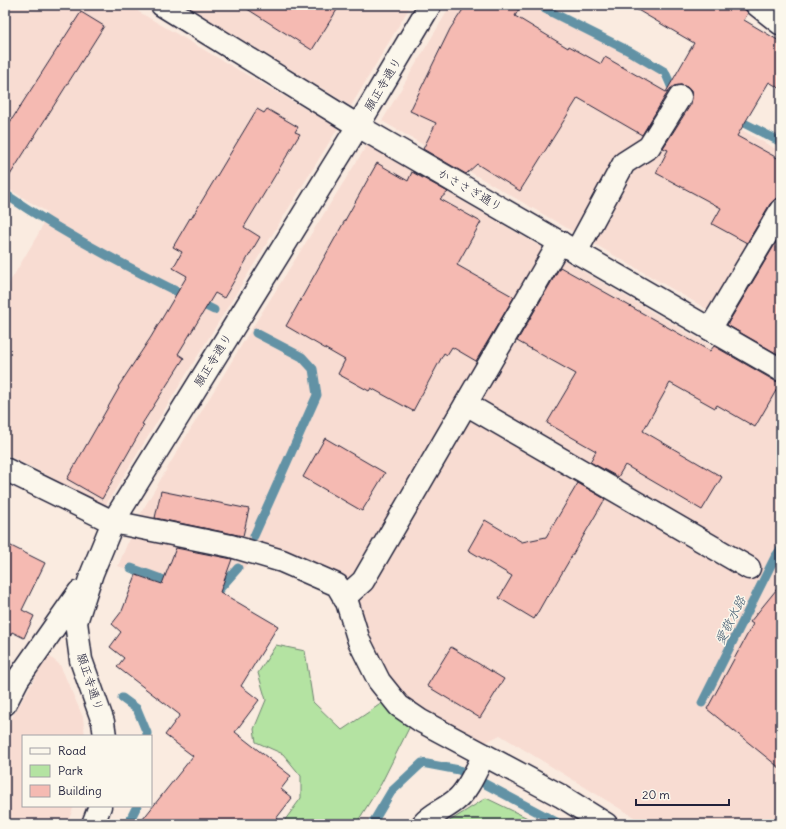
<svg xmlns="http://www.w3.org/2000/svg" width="786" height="829" font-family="Delius,'Klee One',sans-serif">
<rect width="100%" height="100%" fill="#faebe0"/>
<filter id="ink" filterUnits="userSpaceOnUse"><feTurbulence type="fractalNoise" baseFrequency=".025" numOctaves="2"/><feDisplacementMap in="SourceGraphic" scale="8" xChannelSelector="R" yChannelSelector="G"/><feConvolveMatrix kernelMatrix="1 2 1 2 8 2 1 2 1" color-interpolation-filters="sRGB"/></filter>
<g filter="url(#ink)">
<g fill="#f8dcd2">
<path d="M5 5H127L338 128 104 508 49 476 5 454V290L40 231 47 212 5 187Z"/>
<path d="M185 5H411L351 106Z"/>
<path d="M451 5H543L540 11 659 71 665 87 781 152V352L382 121Z"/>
<path d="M367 145 781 387V824H645L500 735 463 754 410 726 382 703 328 591 250 561 215 601 118 566 138 518 178 450 244 341Z"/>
<path d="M48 655 60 665 83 717 85 736H23V806H74L67 824H5V730Z"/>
</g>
<g fill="#b4e3a2" stroke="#6b826e">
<path d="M276 645 305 651 313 702 342 730 382 703 410 726 381 784 356 824H282L301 798V776L283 754 256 742 254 729 266 700 258 673Z"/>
<path d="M486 798 540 824H445Z"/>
</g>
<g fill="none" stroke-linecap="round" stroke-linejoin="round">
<g stroke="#6292a5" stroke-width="9">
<path d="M547 5 545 9 629 51 665 72 671 86 703 102"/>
<path d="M734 118 781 142"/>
<path d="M5 194C71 239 143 275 214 310"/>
<path d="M254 536 317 395 313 369 302 357 256 333"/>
<path d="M131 568 175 584"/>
<path d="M215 594 238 568"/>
<path d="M122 698 137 709 147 733V736"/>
<path d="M702 703 775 557 781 549"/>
<path d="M128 824 137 806"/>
<path d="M372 824 391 792 422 763 459 770 560 824"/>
</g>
</g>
<g fill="#f5bab2" stroke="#22223b">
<path d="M241 5H340L312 50Z"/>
<path d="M466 5H521L515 16 568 48 569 46 601 64 605 57 666 92 694 43 629 5H736L747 11 748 13 744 20 781 42V89L769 82 737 136 781 160V198L775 199 770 204 747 243 712 224 721 208 656 173 668 150 663 148 691 104 692 98 691 91 687 87 681 85 674 86 669 90 642 135 578 98 520 191 477 164 466 174 423 149 436 123 410 111 450 29Z"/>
<path d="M81 12 104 26 5 183V130Z"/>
<path d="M257 109 264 113 267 109 298 127 295 132 300 134 244 227 260 237 224 298 215 293 178 354 184 358 142 424 144 425 102 499 67 479 119 388 118 387 151 337 187 276 173 268 182 252 173 247 190 218 191 219Z"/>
<path d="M377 163 408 181 412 172 448 192 440 199 481 222 457 265 514 297 476 361 452 347 447 355 444 353 413 411 371 388 369 391 338 374 345 360 286 326Z"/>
<path d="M781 234V356L727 325Z"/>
<path d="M560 267 710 351 714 346 775 381 781 382 755 427 717 405 715 408 670 383 643 431 722 477 702 510 625 465 618 477 590 462 596 451 547 423 576 374 517 341Z"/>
<path d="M325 438 385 473 362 511 303 477Z"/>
<path d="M578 483 605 499 548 597 547 596 534 619 499 598 512 576 468 550 485 520 522 542 546 537Z"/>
<path d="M161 491 249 509 243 536 155 518Z"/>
<path d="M5 543 45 563 22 610 34 616 24 638 12 632 5 646Z"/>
<path d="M176 548 232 559 220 592 278 626 241 686 259 700 235 732 291 776 281 789 292 798 272 824H139L193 756 165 735 180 715 117 667 124 658 110 647 121 632 112 624 122 611 136 575 162 584Z"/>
<path d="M781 584V769L707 709 753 624 750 622Z"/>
<path d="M451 647 504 679 480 718 427 686Z"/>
</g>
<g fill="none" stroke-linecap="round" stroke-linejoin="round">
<defs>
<g id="street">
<path d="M162 5 358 126 781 370"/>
<path d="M757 5 781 24"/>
<path d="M576 252 624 163 649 147 680 97"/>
<path d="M710 329 781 210"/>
<path d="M466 404 749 568"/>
<path d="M5 469 113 522 231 546 282 561 337 585 347 602 359 641 379 681 399 706 421 721 561 796 606 824"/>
<path d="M344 598 363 581 560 242"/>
<path d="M5 704 18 679 79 592"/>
<path d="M105 736 103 722 81 660 76 622 92 573 113 522 358 126 430 5"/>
<path d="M93 824 100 806"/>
<path d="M423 824C432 814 445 809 456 800 468 791 477 768 484 755"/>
</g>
</defs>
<use href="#street" stroke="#22223b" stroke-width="25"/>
<use href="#street" stroke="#fbf7ec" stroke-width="22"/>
</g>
</g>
<g text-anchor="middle" stroke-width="3" stroke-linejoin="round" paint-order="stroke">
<g font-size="12" fill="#22223b" stroke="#fbf7ec">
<text transform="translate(383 84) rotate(-59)" y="4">願正寺通り</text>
<text transform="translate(470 190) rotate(30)" y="4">かささぎ通り</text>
<text transform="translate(213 360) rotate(-58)" y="4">願正寺通り</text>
<text transform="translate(90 682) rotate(72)" y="4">願正寺通り</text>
</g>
<g font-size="13" font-style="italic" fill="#425a70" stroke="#fbf7ec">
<text transform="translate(730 620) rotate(-63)" y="5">愛敬水路</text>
</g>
</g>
<rect width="786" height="829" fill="none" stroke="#fbf7ec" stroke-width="20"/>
<rect x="10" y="10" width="766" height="809" fill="none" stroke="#22223b" stroke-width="1.5" filter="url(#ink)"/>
<rect x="22" y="735" width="130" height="72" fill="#fbf7ec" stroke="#a4a2a5"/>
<rect x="30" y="748" width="20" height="6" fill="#fbf7ec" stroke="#a4a2a5"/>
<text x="58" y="755" font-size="12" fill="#22223b">Road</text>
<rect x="30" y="765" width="20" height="12" fill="#b4e3a2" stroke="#a4a2a5"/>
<text x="58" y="775" font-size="12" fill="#22223b">Park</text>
<rect x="30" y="785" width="20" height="12" fill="#f5bab2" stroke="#a4a2a5"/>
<text x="58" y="795" font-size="12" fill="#22223b">Building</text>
<path d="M636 799v6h93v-6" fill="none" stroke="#22223b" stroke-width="2"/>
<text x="642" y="799" font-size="12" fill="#22223b" stroke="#fbf7ec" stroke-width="3" paint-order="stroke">20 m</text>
</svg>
